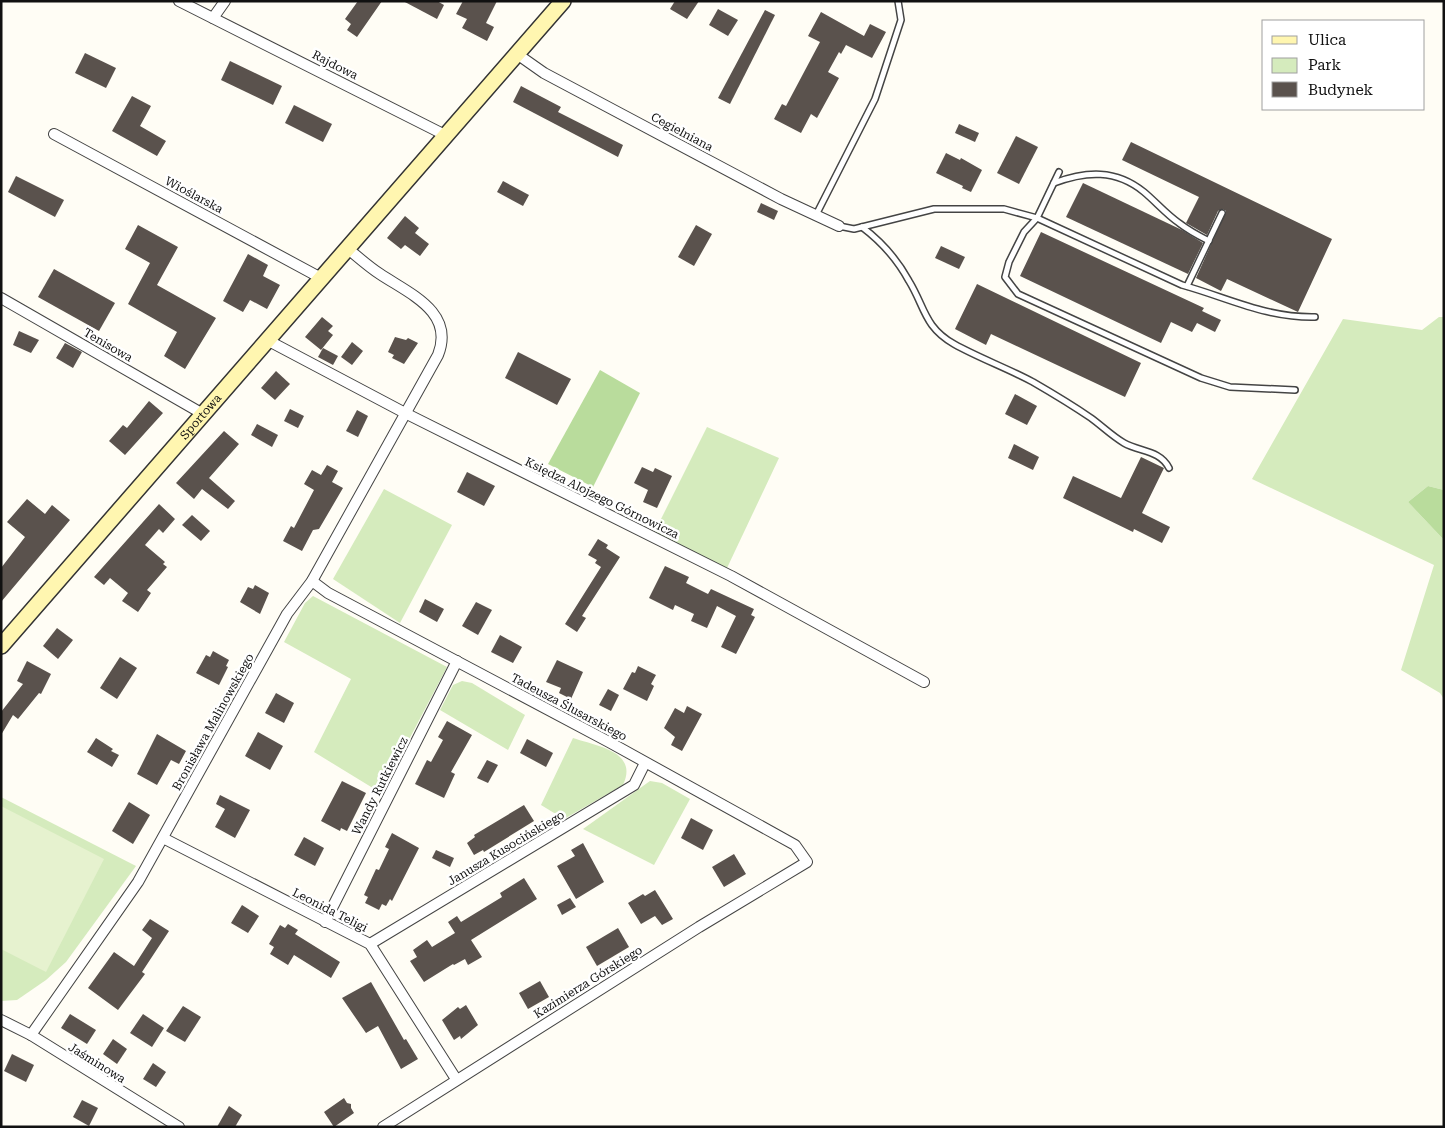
<svg xmlns="http://www.w3.org/2000/svg" width="1445" height="1128" font-family="'Roboto Serif',serif">
<rect width="100%" height="100%" fill="#fffdf5"/>
<g fill="#d5ebbd">
<path d="M1439 317H1444V490L1428 486 1408 502 1444 540V699L1440 693 1401 670 1434 565 1252 479 1343 319 1422 330Z"/>
<path d="M707 427 779 458 727 568 654 533Z"/>
<path d="M384 489 452 525 400 623 333 579Z"/>
<path d="M313 596 447 667 381 793 314 752 351 679 284 642 305 603Z"/>
<path d="M462 681 472 683 525 715 508 750 440 710 453 685Z"/>
<path d="M573 738C596 746 639 751 623 785L564 819 541 805Z"/>
<path d="M650 781 662 783 690 799 654 865 583 829Z"/>
<path d="M1 797 136 866 66 962 46 980 17 1000 1 1001Z"/>
</g>
<g fill="#b9dc9c">
<path d="M600 370 640 393 593 487 548 464Z"/>
<path d="M1428 486 1444 490V540L1408 502Z"/>
</g>
<path fill="#e6f2cf" d="M1 806 104 859 46 972 1 949Z"/>
<g fill="#5a524d">
<path d="M358 1H382L357 37 347 30 351 24 345 19Z"/>
<path d="M403 1H437L444 5 437 19Z"/>
<path d="M463 1H497L486 23 494 27 487 41 462 28 467 19 456 14Z"/>
<path d="M675 1H699L687 19 670 9Z"/>
<path d="M718 9 738 20 728 36 709 25Z"/>
<path d="M765 10 775 15 730 104 718 98Z"/>
<path d="M821 12 864 36 870 24 886 32 872 58 846 45 841 54 839 52 828 72 839 78 817 118 811 114 801 133 774 119 782 104 786 106 820 42 808 36Z"/>
<path d="M85 53 116 68 106 88 75 73Z"/>
<path d="M230 61 282 86 273 105 221 80Z"/>
<path d="M521 86 561 107 558 112 623 145 618 157 513 102Z"/>
<path d="M132 96 151 106 140 126 166 141 157 156 112 131Z"/>
<path d="M294 105 332 124 323 142 285 123Z"/>
<path d="M959 124 979 133 975 142 955 133Z"/>
<path d="M1016 136 1038 147 1019 184 997 173Z"/>
<path d="M1131 142 1332 239 1298 312 1227 279 1221 291 1196 278 1226 211 1222 209 1218 211 1207 235 1186 223 1199 197 1122 160Z"/>
<path d="M946 153 960 160 961 158 982 170 971 192 962 188 963 186 936 173Z"/>
<path d="M16 176 64 200 55 217 8 192Z"/>
<path d="M503 181 529 195 523 206 497 192Z"/>
<path d="M1083 183 1182 230 1203 243 1188 274 1066 217Z"/>
<path d="M761 203 778 211 774 220 757 212Z"/>
<path d="M405 216 419 228 415 233 429 244 420 256 405 245 401 249 387 238Z"/>
<path d="M138 225 178 247 157 285 216 318 185 369 164 356 177 332 128 304 150 263 125 249Z"/>
<path d="M696 225 712 234 694 266 678 257Z"/>
<path d="M1041 232 1204 308 1202 311 1221 320 1215 332 1197 323 1192 332 1171 322 1161 343 1020 276Z"/>
<path d="M941 246 965 257 959 269 935 258Z"/>
<path d="M248 254 268 265 263 276 280 285 267 309 250 300 243 312 223 301Z"/>
<path d="M54 269 115 303 99 331 38 297Z"/>
<path d="M977 284 1141 363 1125 397 991 334 986 345 955 329Z"/>
<path d="M322 317 333 326 328 331 333 335 321 350 305 337Z"/>
<path d="M19 331 39 340 31 353 13 345Z"/>
<path d="M395 337 406 340 408 338 418 343 404 364 392 358 394 355 388 352Z"/>
<path d="M352 342 363 351 352 365 341 357Z"/>
<path d="M65 343 82 352 73 368 56 358Z"/>
<path d="M323 348 338 356 333 365 318 357Z"/>
<path d="M518 352 571 379 557 405 505 378Z"/>
<path d="M276 371 290 384 275 400 261 388Z"/>
<path d="M1015 394 1037 406 1027 425 1005 414Z"/>
<path d="M149 401 163 413 125 455 109 441 123 425 127 428Z"/>
<path d="M290 409 304 416 298 428 284 421Z"/>
<path d="M357 410 368 416 358 437 346 431Z"/>
<path d="M257 424 278 435 272 447 251 435Z"/>
<path d="M224 431 239 444 209 478 235 501 228 509 202 489 194 499 176 483Z"/>
<path d="M1014 444 1039 457 1033 470 1008 458Z"/>
<path d="M1141 457 1164 468 1142 513 1170 527 1162 543 1134 529 1133 532 1063 498 1073 476 1121 498Z"/>
<path d="M327 465 338 471 332 482 343 488 319 529 313 530 302 551 283 541 291 526 294 528 314 490 304 484 312 470 321 475Z"/>
<path d="M642 467 653 472 655 468 672 476 657 508 643 502 648 490 634 483Z"/>
<path d="M467 472 495 486 484 506 457 492Z"/>
<path d="M27 499 45 514 52 505 70 520 1 602V568L25 537 7 522Z"/>
<path d="M159 504 175 519 163 533 159 529 145 545 165 562 163 564 167 567 147 590 151 593 138 612 122 601 128 593 110 578 104 585 94 577Z"/>
<path d="M192 515 210 531 201 541 182 525Z"/>
<path d="M598 539 608 545 606 548 620 557 582 616 586 618 577 632 565 624 601 567 595 563 597 560 588 555Z"/>
<path d="M665 566 689 577 686 583 708 594 711 589 754 609 751 615 755 617 736 654 721 647 736 616 717 606 707 628 691 621 694 614 675 605 673 610 649 598Z"/>
<path d="M255 585 269 593 260 614 240 602 248 587 253 589Z"/>
<path d="M425 599 444 609 437 622 419 612Z"/>
<path d="M476 602 492 610 478 635 462 626Z"/>
<path d="M57 628 73 640 58 659 43 646Z"/>
<path d="M500 635 522 647 513 663 491 652Z"/>
<path d="M213 651 229 660 226 666 228 667 219 685 196 673 206 655 210 657Z"/>
<path d="M120 657 137 668 117 699 100 688Z"/>
<path d="M557 660 583 672 571 699 559 693 561 688 546 682Z"/>
<path d="M27 661 51 674 41 694 39 693 18 719 13 715 1 735V712L23 684 17 681Z"/>
<path d="M638 666 656 675 651 684 654 686 647 701 623 689 632 672 635 673Z"/>
<path d="M608 689 619 695 611 711 599 705Z"/>
<path d="M276 693 294 703 284 723 265 713Z"/>
<path d="M687 706 702 714 682 751 671 745 675 737 664 728 675 708 684 713Z"/>
<path d="M447 721 472 735 451 772 455 774 444 798 415 784 427 760 431 762 443 740 438 737Z"/>
<path d="M258 732 283 746 270 770 245 756Z"/>
<path d="M157 734 186 751 179 764 171 760 157 785 137 774Z"/>
<path d="M96 738 113 749 111 751 119 755 112 767 87 752Z"/>
<path d="M527 739 553 753 546 767 520 753Z"/>
<path d="M487 760 498 765 488 783 477 778Z"/>
<path d="M342 781 366 793 347 831 341 828 340 831 321 821Z"/>
<path d="M220 795 250 810 235 838 215 827 225 809 216 804Z"/>
<path d="M129 802 150 815 133 844 112 831Z"/>
<path d="M524 805 534 821 484 852 483 850 474 855 467 843 475 837 474 835Z"/>
<path d="M691 818 713 830 703 850 681 838Z"/>
<path d="M392 833 419 848 392 901 390 899 386 906 382 904 379 910 365 903 368 897 364 895 376 869 379 870 389 849 385 847Z"/>
<path d="M304 837 324 848 315 866 294 855Z"/>
<path d="M583 843 604 882 576 899 557 866 575 856 571 850Z"/>
<path d="M436 850 454 858 450 867 432 858Z"/>
<path d="M734 854 746 874 724 887 712 867Z"/>
<path d="M524 878 537 899 471 940 482 957 468 965 465 959 454 965 453 964 424 982 410 961 417 957 413 950 427 940 432 947 455 933 448 922 457 916 461 922 502 897 500 893Z"/>
<path d="M655 890 673 919 662 925 655 916 641 924 628 903 643 894 645 896Z"/>
<path d="M570 898 576 907 562 915 557 905Z"/>
<path d="M242 905 259 916 248 933 231 923Z"/>
<path d="M150 919 169 931 142 972 145 974 118 1010 88 988 114 952 134 966 152 938 142 930Z"/>
<path d="M288 924 298 930 295 934 340 962 331 978 294 955 288 965 270 954 274 947 269 944 280 925 285 928Z"/>
<path d="M618 928 629 947 597 966 586 947Z"/>
<path d="M540 981 549 997 528 1009 519 993Z"/>
<path d="M371 982 404 1040 406 1039 418 1059 401 1069 378 1026 366 1033 342 998Z"/>
<path d="M466 1005 478 1025 461 1039 460 1036 454 1040 442 1020 458 1007 460 1009Z"/>
<path d="M183 1006 201 1017 185 1042 166 1031Z"/>
<path d="M70 1014 96 1030 87 1044 61 1028Z"/>
<path d="M143 1014 164 1028 152 1047 130 1033Z"/>
<path d="M113 1039 127 1049 117 1064 103 1054Z"/>
<path d="M12 1054 34 1065 26 1082 4 1071Z"/>
<path d="M153 1063 166 1072 156 1087 143 1079Z"/>
<path d="M344 1098 347 1103 351 1104V1108L354 1113 334 1127 324 1112Z"/>
<path d="M82 1100 98 1108 89 1126 73 1117Z"/>
<path d="M229 1106 242 1115 235 1127H217Z"/>
</g>
<g fill="none" stroke-linecap="round" stroke-linejoin="round">
<defs>
<g id="lane">
<path d="M1059 172 1037 218 1024 232 1009 262 1005 277 1018 294 1201 378 1230 387 1295 390"/>
<path d="M1054 183C1086 171 1116 169 1144 192 1156 202 1166 214 1179 223 1188 230 1199 236 1209 241"/>
<path d="M816 215 875 99 901 20 898 1"/>
<path d="M839 226 854 229 934 209H1004L1037 218 1182 285C1229 298 1266 318 1315 317"/>
<path d="M862 227C882 242 897 259 909 281 925 307 924 327 954 344 979 358 1007 368 1033 382 1052 393 1072 405 1091 418 1102 426 1112 436 1124 443 1140 452 1160 450 1169 468"/>
<path d="M1187 286 1222 213"/>
</g>
<g id="street">
<path d="M179 1 445 135"/>
<path d="M213 18 225 1"/>
<path d="M517 54 544 73 781 199 839 226"/>
<path d="M54 134 321 278"/>
<path d="M1 298 203 414"/>
<path d="M267 340 407 414 731 576 924 682"/>
<path d="M312 581 328 593 609 742 795 845 807 862 699 927 383 1127"/>
<path d="M163 838 370 944 456 1079"/>
<path d="M325 922 457 661"/>
<path d="M370 944 634 785 645 763"/>
<path d="M1 1020 31 1035 179 1127"/>
<path d="M31 1035 138 882 287 614 312 581 438 355C455 312 410 294 380 274 369 267 358 257 347 248"/>
</g>
<g id="secondary">
<path id="s1" d="M1 646 563 1"/>
</g>
</defs>
<use href="#lane" stroke="#444" stroke-width="8"/>
<use href="#street" stroke="#444" stroke-width="12"/>
<use href="#secondary" stroke="#333" stroke-width="18"/>
<use href="#lane" stroke="#fff" stroke-width="5"/>
<use href="#street" stroke="#fff" stroke-width="10"/>
<use href="#secondary" stroke="#fff6b0" stroke-width="15"/>
</g>
<g text-anchor="middle" stroke-width="5" stroke-linejoin="round" paint-order="stroke">
<g font-size="12" fill="#111" stroke="#fff">
<text transform="translate(335 65) rotate(27)" y="4">Rajdowa</text>
<text transform="translate(682 132) rotate(28)" y="4">Cegielniana</text>
<text transform="translate(194 195) rotate(28)" y="4">Wioślarska</text>
<text transform="translate(108 345) rotate(30)" y="4">Tenisowa</text>
<text dy="4" stroke="none"><textPath href="#s1" startOffset="304">Sportowa</textPath></text>
<text transform="translate(602 498) rotate(26)" y="4">Księdza Alojzego Górnowicza</text>
<text transform="translate(569 707) rotate(28)" y="4">Tadeusza Ślusarskiego</text>
<text transform="translate(213 722) rotate(-61)" y="4">Bronisława Malinowskiego</text>
<text transform="translate(380 786) rotate(-63)" y="4">Wandy Rutkiewicz</text>
<text transform="translate(506 848) rotate(-31)" y="4">Janusza Kusocińskiego</text>
<text transform="translate(330 910) rotate(27)" y="4">Leonida Teligi</text>
<text transform="translate(588 982) rotate(-32)" y="4">Kazimierza Górskiego</text>
<text transform="translate(97 1063) rotate(32)" y="4">Jaśminowa</text>
</g>
</g>
<rect width="1445" height="1128" fill="none" stroke="#111111" stroke-width="5"/>
<rect x="1262" y="20" width="162" height="90" fill="#ffffff" stroke="#a0a0a0"/>
<rect x="1272" y="36" width="25" height="8" fill="#fff6b0" stroke="#a0a0a0"/>
<text x="1308" y="45" font-size="15" fill="#111111">Ulica</text>
<rect x="1272" y="58" width="25" height="15" fill="#d5ebbd" stroke="#a0a0a0"/>
<text x="1308" y="70" font-size="15" fill="#111111">Park</text>
<rect x="1272" y="82" width="25" height="15" fill="#5a524d" stroke="#a0a0a0"/>
<text x="1308" y="95" font-size="15" fill="#111111">Budynek</text>
</svg>
